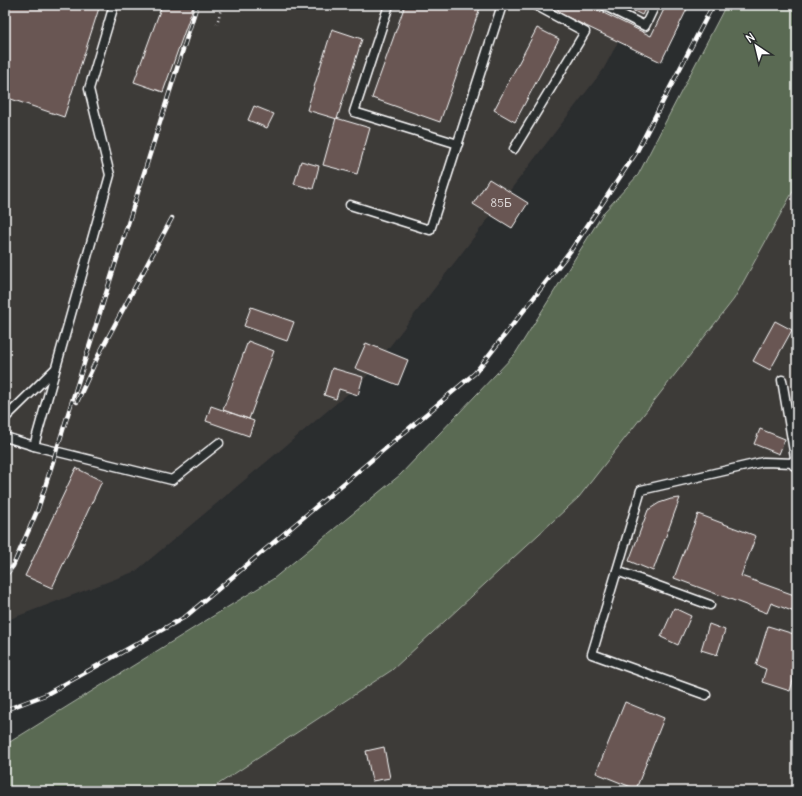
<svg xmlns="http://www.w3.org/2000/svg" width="802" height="796" font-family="Delius,sans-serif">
<rect width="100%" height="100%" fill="#2a2d2e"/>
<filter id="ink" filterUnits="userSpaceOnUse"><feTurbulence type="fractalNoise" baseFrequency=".025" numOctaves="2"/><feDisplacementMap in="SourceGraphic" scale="8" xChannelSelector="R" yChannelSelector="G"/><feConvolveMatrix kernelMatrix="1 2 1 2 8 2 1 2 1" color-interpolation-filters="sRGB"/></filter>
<g filter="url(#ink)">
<g fill="#3d3a39">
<path d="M5 5H689L661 62 618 42 603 70 363 381 136 571 5 621Z"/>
<path d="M797 184V791H208L392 670 734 299Z"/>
</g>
<path fill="#5a6a52" stroke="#acb4a8" d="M726 5H797V184L734 299 579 497 392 670 208 791H5V745L273 579 400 475 515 354 604 212 638 175Z"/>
<g fill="#695753" stroke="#fff">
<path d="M5 5H100L64 117 5 97Z"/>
<path d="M162 5H194L163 92 134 82Z"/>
<path d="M405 5H481L440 122 372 98Z"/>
<path d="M555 5H587L651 36 666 5H689L661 62 561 14Z"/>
<path d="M622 5H647L642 15Z"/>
<path d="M537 28 559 39 515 122 494 110Z"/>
<path d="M332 29 362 39 337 119 307 110Z"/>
<path d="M254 106 274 114 267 128 248 120Z"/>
<path d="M336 118 370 128 357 174 323 165Z"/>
<path d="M301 161 319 166 313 189 294 184Z"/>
<path d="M489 179 528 203 512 228 473 204Z"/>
<path d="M251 307 294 322 287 341 244 326Z"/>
<path d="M775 321 792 330 770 370 753 361Z"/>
<path d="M248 341 274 351 249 419 223 410Z"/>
<path d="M366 343 408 360 398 385 355 368Z"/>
<path d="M332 368 363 377 358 395 339 389 336 399 324 395Z"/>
<path d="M211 406 254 421 249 436 206 421Z"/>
<path d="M760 429 785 439 779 454 754 444Z"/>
<path d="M76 468 102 481 52 588 25 576Z"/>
<path d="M680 498 653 571 629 561 648 510 659 503 671 499Z"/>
<path d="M698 514 756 536 741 576 797 596V613L771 603 767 613 674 578Z"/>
<path d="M674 608 691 616 678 645 661 637Z"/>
<path d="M709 624 725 630 717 655 701 650Z"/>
<path d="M768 626 797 635V678L794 677 790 691 762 682 766 669 756 665Z"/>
<path d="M625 702 664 718 636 789 596 773Z"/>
<path d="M384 747 390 778 372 781 366 751Z"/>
</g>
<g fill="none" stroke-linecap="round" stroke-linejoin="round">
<defs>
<g id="lane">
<path d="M389 5 354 112 458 144"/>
<path d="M603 5 645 26 655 5"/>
<path d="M514 149 585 32 535 5"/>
<path d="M350 205 430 230 502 5"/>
<path d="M5 418 55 369"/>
<path d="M5 437 34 446 110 175 89 89 114 5"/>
<path d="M34 446 172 480 219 443"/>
<path d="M617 571 710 605"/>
<path d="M706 695 592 654 641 490 763 462 796 463 782 380"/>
</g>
<path id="street" d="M796 463H797"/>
</defs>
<use href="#lane" stroke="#fff" stroke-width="11"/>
<use href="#street" stroke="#fff" stroke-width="18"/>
<path stroke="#fff" stroke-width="2.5" stroke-dasharray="1 3" stroke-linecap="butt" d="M217 24 222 5"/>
<use href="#lane" stroke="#2a2d2e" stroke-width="8"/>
<use href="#street" stroke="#2a2d2e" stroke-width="15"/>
<defs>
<g id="rail">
<path d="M77 402 98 356 172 218"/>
<path d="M5 576 13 566 38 509 197 5"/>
<path d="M5 710 45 695 185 617 475 373 571 250 636 153 713 5"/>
</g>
</defs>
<use href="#rail" stroke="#fff" stroke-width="4.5"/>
<use href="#rail" stroke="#2a2d2e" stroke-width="3" stroke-dasharray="9" stroke-linecap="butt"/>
</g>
</g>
<g text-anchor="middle" stroke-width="3" stroke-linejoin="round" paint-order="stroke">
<g font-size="12" fill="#dad5d4">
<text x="501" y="207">85Б</text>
</g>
</g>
<rect width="802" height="796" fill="none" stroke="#2a2d2e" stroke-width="20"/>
<rect x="10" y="10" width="782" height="776" fill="none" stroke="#fff" stroke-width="1.5" filter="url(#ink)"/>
<g transform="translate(756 46) rotate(325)" stroke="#2a2d2e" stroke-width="3" paint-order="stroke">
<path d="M0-3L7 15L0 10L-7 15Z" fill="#ffffff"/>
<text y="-6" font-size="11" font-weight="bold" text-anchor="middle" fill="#ffffff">N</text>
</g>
</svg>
